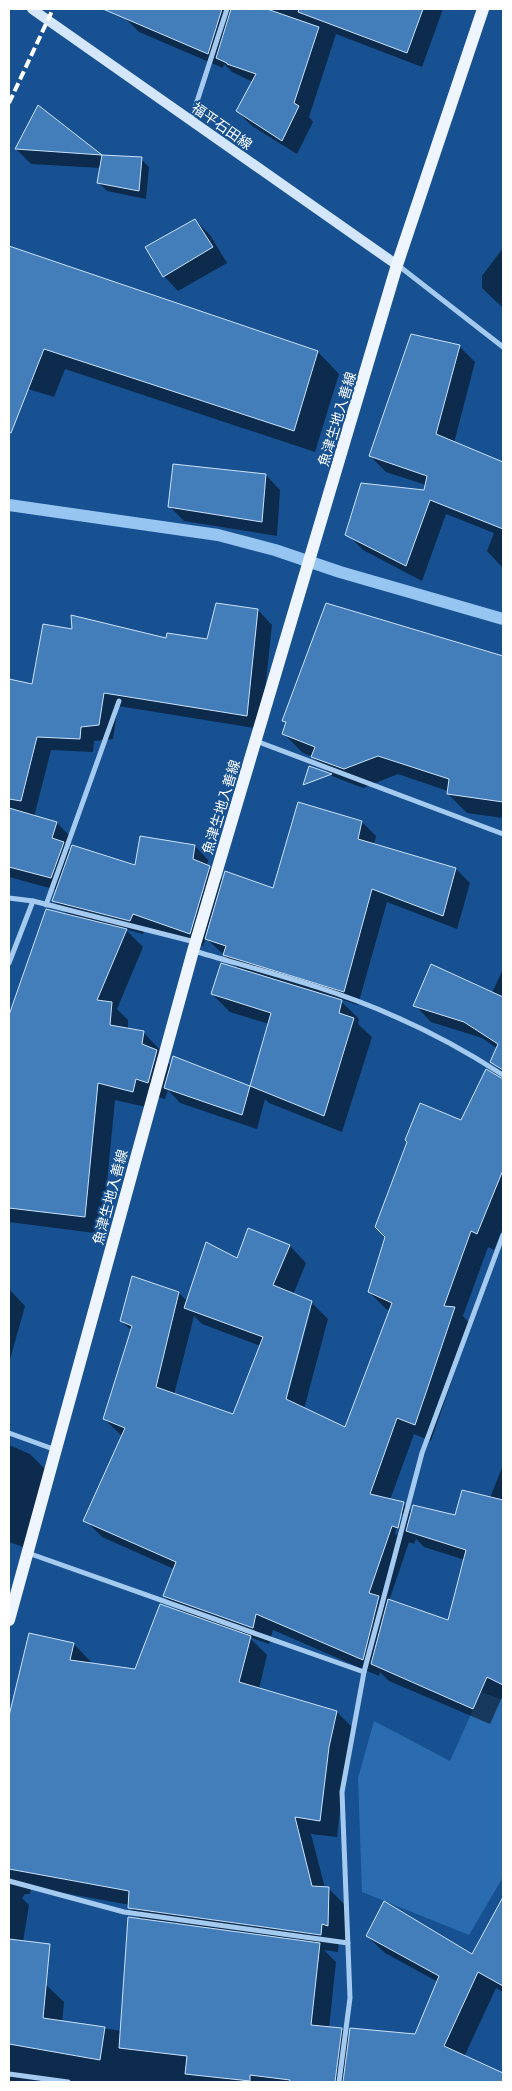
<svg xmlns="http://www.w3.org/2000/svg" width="512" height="2091" font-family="'Varela Round','Noto Sans JP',sans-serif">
<rect width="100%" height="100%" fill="#175191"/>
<path fill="#2a6caf" d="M481 1692 503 1700V1877L469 1935 362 1892 358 1778 374 1721 450 1761Z"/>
<g fill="#0007" fill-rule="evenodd">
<path d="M126 9H443L422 67 336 34 309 117 313 122 297 154 252 126 237 111 253 82 232 72 224 64 223 68 139 32 124 17Z"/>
<path d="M39 107 101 156 141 159 149 167 146 199 107 191 99 183 101 168 31 164 16 149Z"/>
<path d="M195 220 210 235 227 263 178 291 164 276Z"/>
<path d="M9 247 318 352 339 374 315 452 65 369 54 397 9 383Z"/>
<path d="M503 248V308L482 288V276Z"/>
<path d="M459 346 475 362 454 443 503 463V568L487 551 494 533 446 514 422 581 363 550 347 534 425 491 426 485 386 472 370 456Z"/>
<path d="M266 475 280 490 277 536 184 521 169 506Z"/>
<path d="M327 605 503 657V818L467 813 448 794V791L398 774 363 788 332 776 313 757 303 753 284 734 287 724 283 721Z"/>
<path d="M258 610 272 625 261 729 118 706 113 739 94 741 93 752 51 750 34 817 57 823 71 837 67 847 71 851 136 866 195 846 208 860 207 866 224 881 274 890 362 822 376 836 374 845 456 869 470 883 457 929 387 902 358 1005 339 999 359 1019 358 1024 372 1037 342 1132 269 1103 265 1099 257 1129 180 1103 168 1090 165 1099 152 1095 150 1108 115 1100 102 1234 9 1222V1019L47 911 69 916 53 901 57 890 9 877V680L33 686 73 630 167 639 208 641ZM146 927 203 946 206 938 241 971 212 994 230 1012 269 1024 250 1088 173 1058 171 1066 160 1054V1050L143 1032 128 1030V1020L117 1009 143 947 125 929 143 934Z"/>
<path d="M503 969V1073L491 1061 498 1049 482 1038 431 1022 415 1005 492 993Z"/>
<path d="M503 1080V1227L494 1250 488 1247 463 1316 471 1325 431 1441 414 1434 390 1500 404 1504 412 1512 456 1517 490 1498 503 1465V1695L490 1724 389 1681 380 1672 379 1676 273 1630 269 1644 249 1637 267 1655 259 1689 337 1712 354 1729 345 1765 337 1837 311 1834 325 1888H328L346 1906 345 1943 339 1941 338 1952 324 1950 336 1962 329 2028 341 2029 350 2038 416 2035 438 1982 385 1953 367 1936 472 1956 503 1899V1992L496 1988 464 2057 481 2065 498 2082H9V1984L46 1985 64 2002 62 2022 122 2031 142 1920 130 1908V1905L31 1887 30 1894H25L22 1898 29 1905 22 1948 9 1945V1721L30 1635 74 1644 91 1662 90 1664 136 1671 182 1613 164 1596 174 1569 102 1537 85 1520 123 1437 104 1419 132 1331 121 1321 179 1293 187 1301 238 1259 249 1229 290 1246 306 1263 293 1295 311 1302 328 1319 304 1409 345 1428 391 1311 386 1309 369 1292 462 1122ZM309 1309H311L285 1406 283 1405ZM194 1316 202 1324 261 1346 233 1416 174 1395ZM400 1514H403L397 1535 395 1534ZM416 1539 424 1547 465 1560 449 1622 389 1601 409 1542 414 1544Z"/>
<path d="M9 1289 25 1306 9 1363Z"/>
<path d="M9 1445 30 1454 47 1471 23 1547 9 1542Z"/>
</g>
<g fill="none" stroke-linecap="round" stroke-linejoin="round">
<path stroke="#97c5f2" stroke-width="12" d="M9 505 218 535 275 550 340 572 503 619"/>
</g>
<g fill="#447eba" stroke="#cbe3fb">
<path d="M103 9H222L208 54Z"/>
<path d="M231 9H267L319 27 294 103 299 106 282 141 236 111 256 74 227 64V63L216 58Z"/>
<path d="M299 9H423L407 53 298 12Z"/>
<path d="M38 105 102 155 15 149Z"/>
<path d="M102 155 142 157 139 191 97 183Z"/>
<path d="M195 219 213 247 163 277 145 247Z"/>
<path d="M9 246 318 351 294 431 44 349 11 433 9 432Z"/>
<path d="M411 334 460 345 436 434 503 462V529L430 500 406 566 345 535 361 483 424 490 427 476 369 456Z"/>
<path d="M173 464 266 474 262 522 168 507Z"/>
<path d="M216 603 258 609 247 716 104 693 99 725 81 727 80 739 37 737 21 801 9 799V679L32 684 43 624 72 629 71 615 166 638 167 633 207 639Z"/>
<path d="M326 603 503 656V802L447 794 449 779 378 756 344 769 311 757 315 747 282 734 286 722 282 721Z"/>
<path d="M309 766 332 774 303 785Z"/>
<path d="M298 802 362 821 358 839 456 868 443 916 372 889 344 992 223 955 226 946 205 939 225 871 273 888Z"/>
<path d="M9 808 57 822 52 838 64 842 51 878 9 867Z"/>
<path d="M140 836 195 845 193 859 210 866 190 934 133 914 130 921 52 901 72 845 135 865Z"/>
<path d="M46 909 127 929 97 1000 112 1002 110 1025 144 1031 142 1044 157 1050 148 1083 136 1079 133 1092 98 1083 85 1217 9 1208V1015Z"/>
<path d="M221 963 342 1000 339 1013 354 1018 324 1116 250 1086 271 1013 211 994Z"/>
<path d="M431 964 503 997V1070L490 1062 498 1044 464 1022 413 1006Z"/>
<path d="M173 1056 250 1086 242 1115 164 1088Z"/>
<path d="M486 1069 503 1079V1170L477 1234 471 1231 444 1306 455 1307 415 1425 397 1418 370 1494 404 1502 398 1528 392 1526 369 1593 379 1596 363 1660 256 1614 253 1628 163 1596 176 1562 83 1521 125 1428 103 1419 132 1326 120 1321 132 1276 179 1292 156 1387 233 1414 263 1337 184 1308 206 1242 237 1258 248 1228 290 1245 273 1285 312 1301 286 1399 345 1427 392 1303 368 1292 385 1237 375 1227 407 1142 405 1140 420 1103 461 1120Z"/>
<path d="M462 1490 503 1500V1685L487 1677 473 1709 371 1664 388 1599 448 1620 466 1550 406 1531 413 1505 455 1515Z"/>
<path d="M160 1604 251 1636 239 1682 337 1711 329 1747 320 1821 295 1817 312 1886 329 1887 328 1926 322 1924 321 1935 128 1908 129 1891 9 1869V1716L29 1633 74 1643 70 1660 135 1669Z"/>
<path d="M503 1897V1986L478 1972 444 2046 503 2073V2082H343L350 2028 415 2034 439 1976 366 1936 384 1901 472 1954Z"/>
<path d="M128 1917 320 1943 311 2025 342 2028 335 2082H289L290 2080 250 2075V2081L185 2074 187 2056 119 2048Z"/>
<path d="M9 1939 50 1944 43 2018 105 2027 100 2060 9 2044Z"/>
</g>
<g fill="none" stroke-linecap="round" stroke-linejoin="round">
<g stroke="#a5caf0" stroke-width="5">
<path d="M191 120 227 9"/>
<path d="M399 266 503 347"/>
<path d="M256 741 503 834"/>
<path d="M9 898 33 901 195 942"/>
<path d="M46 905 119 701"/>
<path d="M194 951C262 971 332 988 396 1017 433 1033 469 1053 503 1075"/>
<path d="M9 963 33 901"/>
<path d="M9 1433 56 1450"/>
<path d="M28 1553 364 1672"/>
<path d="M9 1881 124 1912 348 1943"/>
<path d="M9 2074 68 2082"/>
<path d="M339 2082 350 1998 342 1792 364 1672 422 1453 503 1235"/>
</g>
<path stroke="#d3e6fb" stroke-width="10" d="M32 9 397 265"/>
<path stroke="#eef5ff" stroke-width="12" d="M9 1620 193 951 397 265 483 9"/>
<path stroke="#fff" stroke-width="4" stroke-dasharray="9 4" stroke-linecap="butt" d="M9 103 53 9"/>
</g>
<g text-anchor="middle" stroke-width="4" stroke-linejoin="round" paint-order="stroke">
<g font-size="14" fill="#fff" stroke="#175191">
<text transform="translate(222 126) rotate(35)" y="5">福平石田線</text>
<text transform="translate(337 419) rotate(-73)" y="5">魚津生地入善線</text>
<text transform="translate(221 807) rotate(-73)" y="5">魚津生地入善線</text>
<text transform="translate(110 1197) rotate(-75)" y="5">魚津生地入善線</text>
</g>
</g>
<rect width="512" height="2091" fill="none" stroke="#ffffff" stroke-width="20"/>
</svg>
